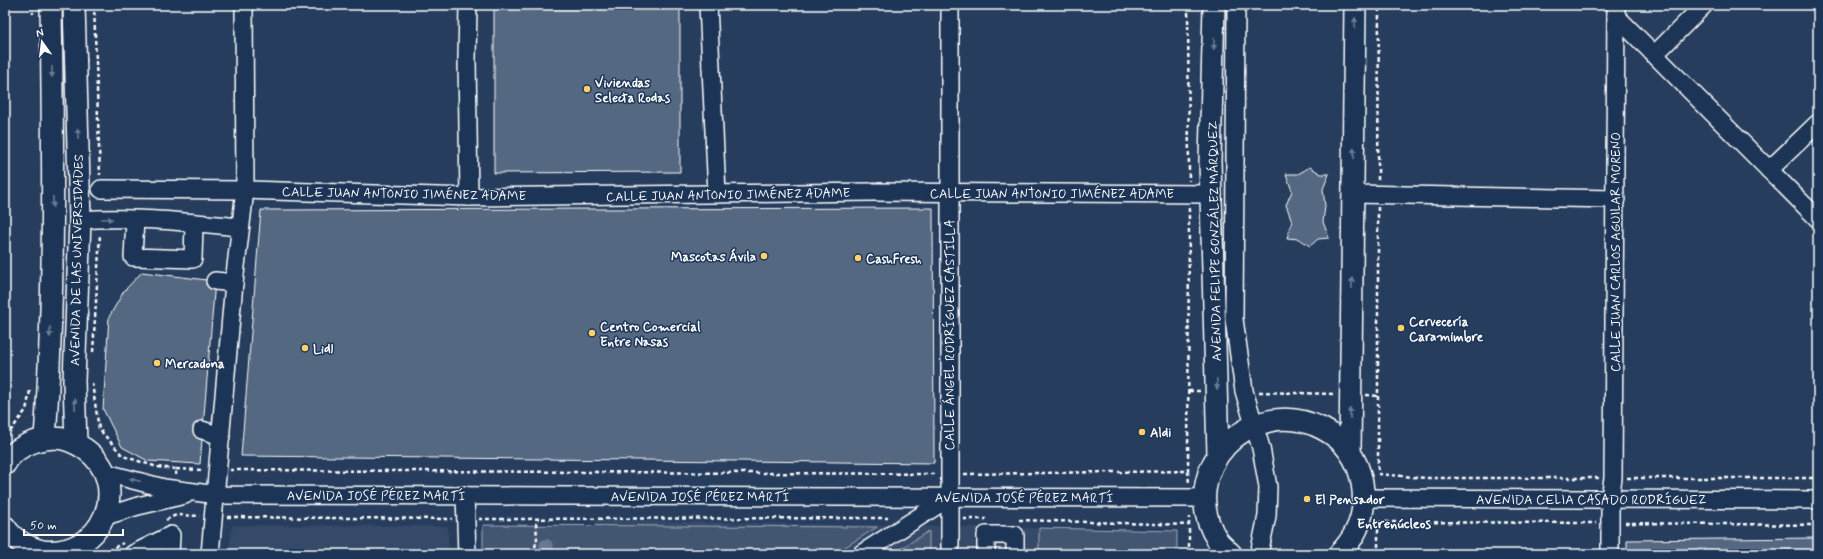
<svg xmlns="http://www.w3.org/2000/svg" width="1823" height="559" font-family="Mynerve,sans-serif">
<rect width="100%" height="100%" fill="#263d5e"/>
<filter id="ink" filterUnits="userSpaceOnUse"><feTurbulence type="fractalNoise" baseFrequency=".025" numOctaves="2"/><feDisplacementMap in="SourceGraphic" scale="8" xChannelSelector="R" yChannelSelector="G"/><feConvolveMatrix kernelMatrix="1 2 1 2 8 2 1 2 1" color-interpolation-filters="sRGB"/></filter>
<g filter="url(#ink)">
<g fill="#344a68">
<path d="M594 520 1177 531V554H604Z"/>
<path d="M232 525 448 526 449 554H229Z"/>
</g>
<g fill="#425672" stroke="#a0aab8">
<path d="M483 525 877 527 834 554H483Z"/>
<path d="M1039 528 1177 531V554H1039Z"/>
<path d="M929 531V554H892Z"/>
</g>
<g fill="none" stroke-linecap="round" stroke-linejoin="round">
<path stroke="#67788e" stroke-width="14" d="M546 546V554"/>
</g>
<g fill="#556781" stroke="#fff">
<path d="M494 5H680V172L494 173Z"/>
<path d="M1310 167 1321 174H1329L1323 189 1325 206 1323 222 1329 238 1318 239 1310 246 1299 239 1287 238 1292 221 1286 205 1292 191 1286 174H1298Z"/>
<path d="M933 208 934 463 241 456 261 210Z"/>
<path d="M142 272 215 281 200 464 148 461 122 447 103 409 109 317 124 291Z"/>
<path d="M1818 538V554H1627V540Z"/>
</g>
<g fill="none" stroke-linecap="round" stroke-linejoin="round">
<defs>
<g id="minor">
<path d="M468 5 467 59 469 197"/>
<path d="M708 5 717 194"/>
<path d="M1236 5 1234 319 1244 391 1261 448 1268 487 1267 516 1259 554"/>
<path d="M1616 16 1818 219"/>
<path d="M1654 55 1704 5"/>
<path d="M1769 170 1818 123"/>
<path d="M101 189 245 190 469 197 873 192 1211 194"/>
<path d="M1354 194 1616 199"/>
<path d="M80 220C133 216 187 222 240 227"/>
<path d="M135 220 133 257 193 259 194 223"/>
<path d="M215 281 234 283"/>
<path d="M202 430 221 436"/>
<path d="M106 473 164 488 217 495 1205 498"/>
<path d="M465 495 467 554"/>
<path d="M1365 498 1818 500"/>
<path d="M106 516 138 506 185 495"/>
<path d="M133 554 171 535 170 554"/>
<path d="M210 554 234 283 245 190 244 5"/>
<path d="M861 554 950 497"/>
<path d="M950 554V5"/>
<path d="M986 554V535H1015V554"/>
<path d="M1610 554V499L1613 478 1616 5"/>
</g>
<g id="major">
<path d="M74 5 80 220 74 381 76 443"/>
<path d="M1214 5 1210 161 1218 454"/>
<path d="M45 438C55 294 53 150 51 5"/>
<path d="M1350 452 1355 5"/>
<path d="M5 464C14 447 36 439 54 438 65 438 76 443 85 449 134 484 102 559 42 551 27 547 14 541 5 527"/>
<path d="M1231 554C1227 550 1221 545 1218 541 1173 473 1250 391 1323 429 1344 440 1358 459 1362 483 1367 510 1359 534 1339 554"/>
</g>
</defs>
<use href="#minor" stroke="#fff" stroke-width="20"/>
<use href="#major" stroke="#fff" stroke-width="24"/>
<g stroke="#fff" stroke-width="2.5" stroke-dasharray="4 3" stroke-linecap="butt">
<path d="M32 5 33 14"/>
<path d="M94 5 100 175"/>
<path d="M1188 5 1189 181"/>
<path d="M1816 5 1818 7"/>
<path d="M1378 180 1379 5"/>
<path d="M1378 207V472"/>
<path d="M93 352 100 234"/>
<path d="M92 383 99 429 123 456 157 467 176 469V475"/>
<path d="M1189 391H1200"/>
<path d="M1259 392 1335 394"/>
<path d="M1366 395 1378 396"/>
<path d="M6 437 26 410 30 391"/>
<path d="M176 469 203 470"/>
<path d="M230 470 935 474"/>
<path d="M1188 471 1189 208"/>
<path d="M964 474 1188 471 1189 484"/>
<path d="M1378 474 1426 478H1600"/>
<path d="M1627 478H1818"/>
<path d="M227 517 452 519"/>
<path d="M479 519 888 518"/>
<path d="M963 519H986"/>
<path d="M166 520 176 515 200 516"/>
<path d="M1019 520 1189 525"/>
<path d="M1378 522 1596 523"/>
<path d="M1625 523 1818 525"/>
<path d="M102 554 123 543"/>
<path d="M533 554 537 540 536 520"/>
<path d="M1189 554V517"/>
<path d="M1378 554V523"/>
</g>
<use href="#minor" stroke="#1d3557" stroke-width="17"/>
<use href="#major" stroke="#1d3557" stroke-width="21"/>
</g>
<defs><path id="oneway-solid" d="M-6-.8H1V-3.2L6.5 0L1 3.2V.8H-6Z"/></defs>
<g fill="#6c7c92">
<use href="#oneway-solid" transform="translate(1355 23) rotate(-90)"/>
<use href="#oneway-solid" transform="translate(1214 44) rotate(92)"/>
<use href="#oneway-solid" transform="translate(52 72) rotate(89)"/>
<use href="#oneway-solid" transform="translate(78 134) rotate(-91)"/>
<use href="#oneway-solid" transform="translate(1354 153) rotate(-90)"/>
<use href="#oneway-solid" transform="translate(53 202) rotate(89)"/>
<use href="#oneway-solid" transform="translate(107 219) rotate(2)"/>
<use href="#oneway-solid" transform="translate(1352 283) rotate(-89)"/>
<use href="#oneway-solid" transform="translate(50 332) rotate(91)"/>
<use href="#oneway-solid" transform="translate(1217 384) rotate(88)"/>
<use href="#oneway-solid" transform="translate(75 404) rotate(-92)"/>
<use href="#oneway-solid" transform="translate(1350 413) rotate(-90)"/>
<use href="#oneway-solid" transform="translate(135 480) rotate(-165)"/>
</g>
</g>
<g fill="#ffd166" stroke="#1d3557" stroke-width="1.5">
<circle cx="587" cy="89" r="4"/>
<circle cx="764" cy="256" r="4"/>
<circle cx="858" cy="258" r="4"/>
<circle cx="1401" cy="328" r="4"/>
<circle cx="592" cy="333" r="4"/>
<circle cx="305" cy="348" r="4"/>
<circle cx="157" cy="363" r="4"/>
<circle cx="1142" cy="432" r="4"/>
<circle cx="1307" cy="499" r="4"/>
</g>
<g text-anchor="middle" stroke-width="3" stroke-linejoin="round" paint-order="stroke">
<g font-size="13" font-weight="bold" fill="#fff" stroke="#1d3557" text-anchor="start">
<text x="595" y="87">Viviendas<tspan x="595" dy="15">Selecta Rodas</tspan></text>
<text x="756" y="261" text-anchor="end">Mascotas Ávila</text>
<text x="866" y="263">CashFresh</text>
<text x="1409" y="326">Cervecería<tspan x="1409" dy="15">Caramimbre</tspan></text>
<text x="600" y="331">Centro Comercial<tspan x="600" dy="15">Entre Nasas</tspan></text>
<text x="313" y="353">Lidl</text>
<text x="165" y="368">Mercadona</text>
<text x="1150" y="437">Aldi</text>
<text x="1315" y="504">El Pensador</text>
</g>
<g font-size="13" fill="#fff" stroke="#1d3557">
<text transform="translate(404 193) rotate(1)" y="5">CALLE JUAN ANTONIO JIMÉNEZ ADAME</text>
<text x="1052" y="198">CALLE JUAN ANTONIO JIMÉNEZ ADAME</text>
<text transform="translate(728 194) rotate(-1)" y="5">CALLE JUAN ANTONIO JIMÉNEZ ADAME</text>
<text transform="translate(1214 241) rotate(-91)" y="5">AVENIDA FELIPE GONZÁLEZ MÁRQUEZ</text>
<text transform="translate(1615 252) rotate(-90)" y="5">CALLE JUAN CARLOS AGUILAR MORENO</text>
<text transform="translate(76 260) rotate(-89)" y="5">AVENIDA DE LAS UNIVERSIDADES</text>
<text transform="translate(949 335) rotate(-90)" y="5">CALLE ÁNGEL RODRÍGUEZ CASTILLA</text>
<text x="376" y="500">AVENIDA JOSÉ PÉREZ MARTÍ</text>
<text x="700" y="501">AVENIDA JOSÉ PÉREZ MARTÍ</text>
<text x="1024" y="502">AVENIDA JOSÉ PÉREZ MARTÍ</text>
<text x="1591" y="504">AVENIDA CELIA CASADO RODRÍGUEZ</text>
</g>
<g font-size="14" font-weight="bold" fill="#fff" stroke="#1d3557">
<text x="1394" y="528">Entrenúcleos</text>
</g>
</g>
<rect width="1823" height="559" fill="none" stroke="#1d3557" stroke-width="20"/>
<rect x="10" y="10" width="1803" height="539" fill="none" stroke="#fff" stroke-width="1.5" filter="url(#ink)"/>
<g transform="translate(42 42) rotate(346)" stroke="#1d3557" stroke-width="3" paint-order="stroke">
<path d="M0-3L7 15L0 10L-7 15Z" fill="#ffffff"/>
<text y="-6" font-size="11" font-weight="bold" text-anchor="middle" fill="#ffffff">N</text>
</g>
<path d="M24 529v6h99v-6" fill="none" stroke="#ffffff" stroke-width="2"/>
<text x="30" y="529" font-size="12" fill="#ffffff" stroke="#1d3557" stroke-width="3" paint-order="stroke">50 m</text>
</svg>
